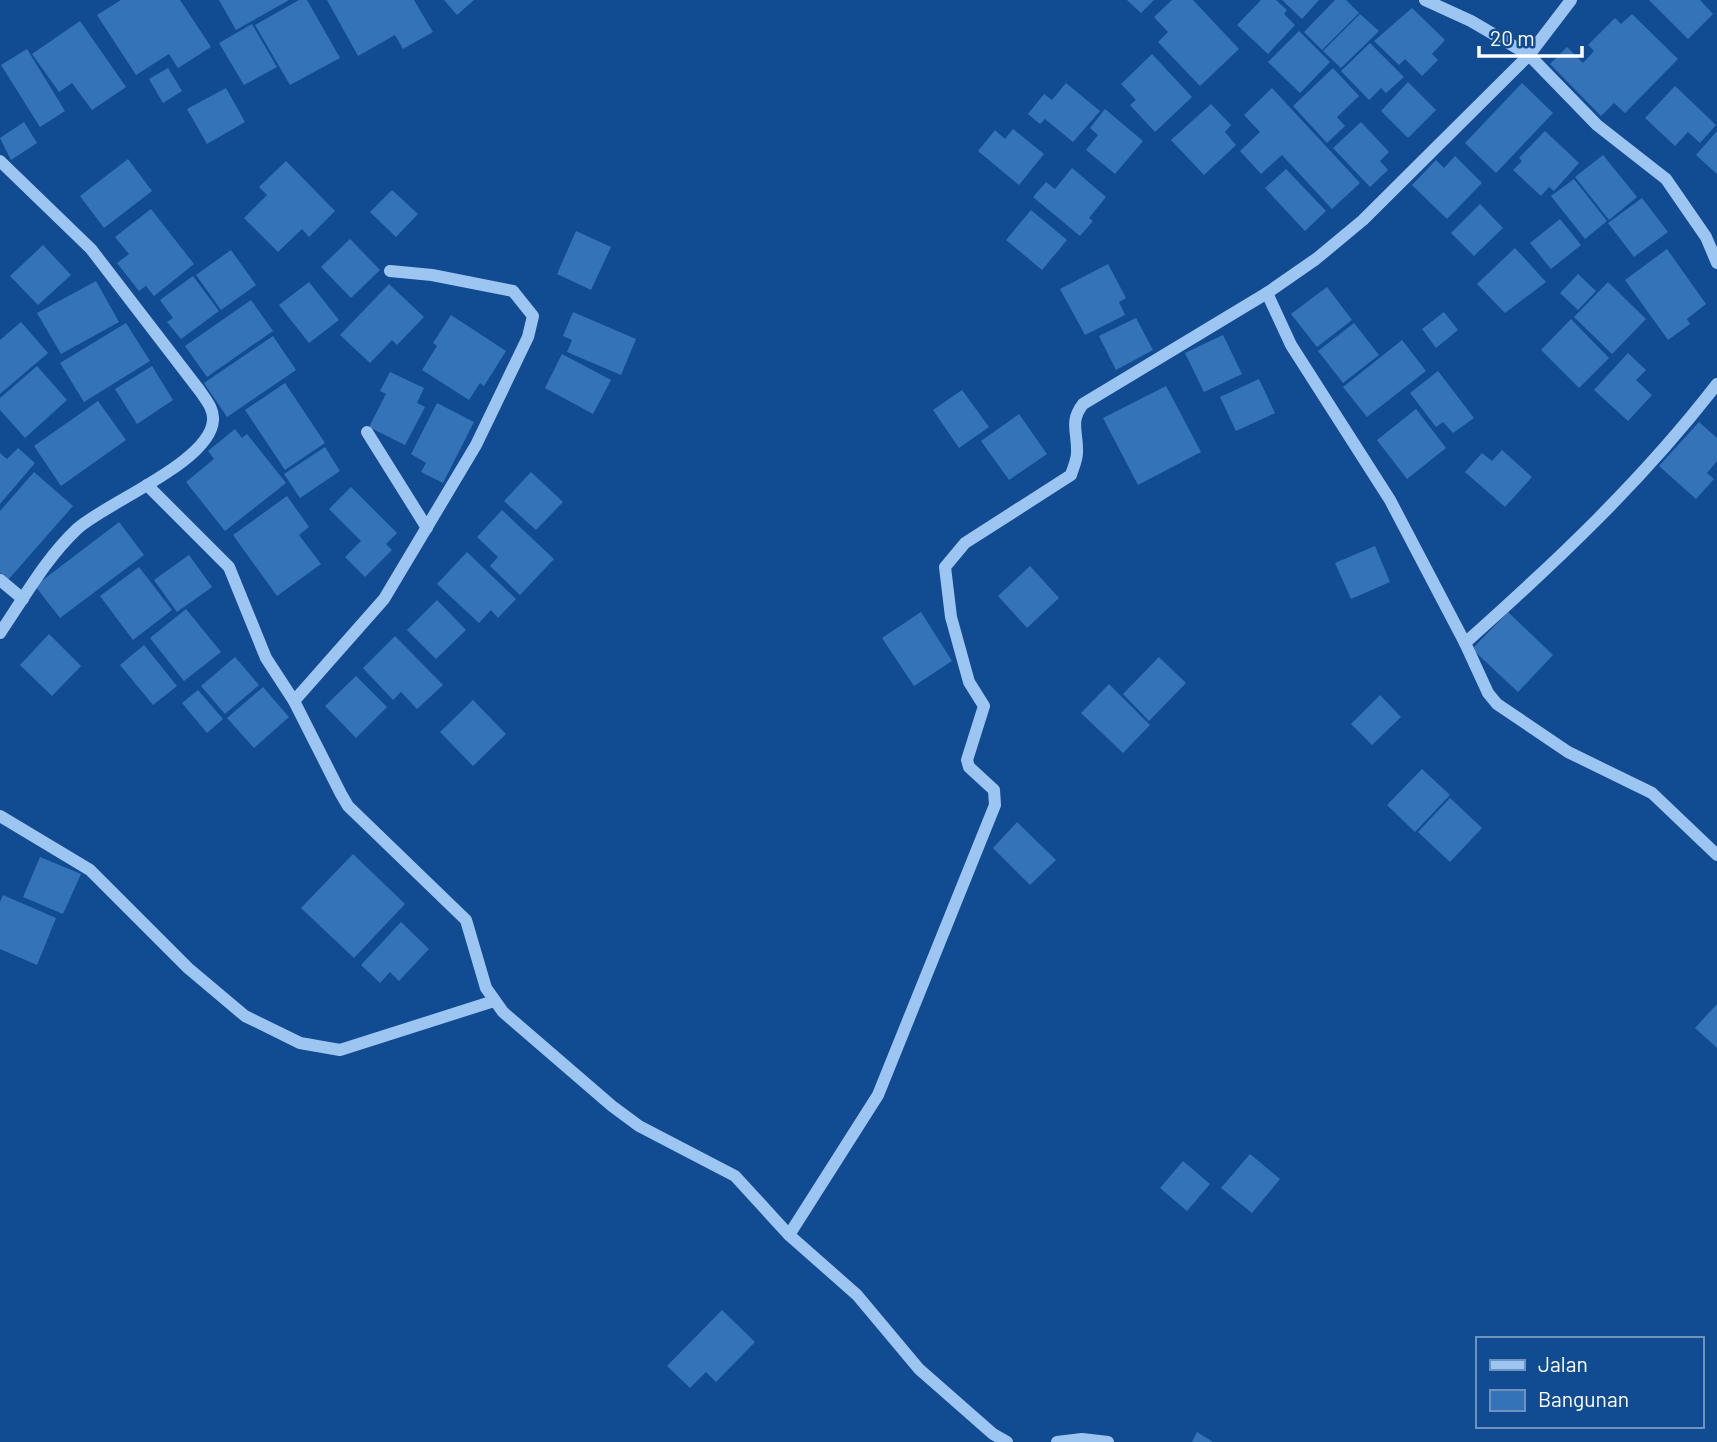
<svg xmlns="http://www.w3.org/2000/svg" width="1717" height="1442" font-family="Barlow,sans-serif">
<rect width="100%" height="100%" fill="#114b91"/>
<g fill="#3573b8">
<path d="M121 0H180L211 47 178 68 169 54 136 75 97 15Z"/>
<path d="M219 0H289L236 30Z"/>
<path d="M299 0H307L340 58 290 85 255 25Z"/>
<path d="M327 0H414L433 32 403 49 395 35 358 56Z"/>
<path d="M444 0H474L457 15Z"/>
<path d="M1127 0H1154L1141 13Z"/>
<path d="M1172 0H1193L1239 49 1200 86 1158 42 1168 32 1154 17Z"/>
<path d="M1261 0H1276L1287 10 1284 14 1295 25 1268 54 1237 25Z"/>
<path d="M1282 0H1319L1302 19Z"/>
<path d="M1335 0H1346L1359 13 1322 50 1304 32Z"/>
<path d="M1649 0H1700L1713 14 1688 39Z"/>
<path d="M1412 8 1445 40 1432 54 1438 60 1422 76 1405 59 1399 65 1374 41Z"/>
<path d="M1360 14 1379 31 1341 68 1323 51Z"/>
<path d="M1632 14 1678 59 1625 113 1614 103 1601 116 1550 64 1567 47 1583 63 1594 51 1588 45 1615 18 1621 24Z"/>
<path d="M80 21 126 87 92 110 72 83 59 92 32 54Z"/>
<path d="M252 24 277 67 244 85 219 43Z"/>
<path d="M1299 31 1330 62 1300 93 1268 62Z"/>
<path d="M1370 43 1404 77 1386 93 1381 88 1369 100 1341 71Z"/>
<path d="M27 49 65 111 40 127 1 65Z"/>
<path d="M1152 54 1192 97 1155 132 1130 105 1136 100 1121 84Z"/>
<path d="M168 68 182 91 163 103 149 79Z"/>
<path d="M1333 68 1359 96 1337 117 1345 126 1327 143 1293 106Z"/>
<path d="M1408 82 1436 110 1408 138 1381 111Z"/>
<path d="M1066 83 1100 111 1073 142 1045 119 1040 124 1028 114 1044 94 1052 100Z"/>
<path d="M1522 83 1553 113 1496 173 1465 143Z"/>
<path d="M1675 86 1716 125 1700 143 1688 132 1675 146 1645 118Z"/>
<path d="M226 88 245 122 207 144 187 109Z"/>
<path d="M1272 88 1360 183 1332 209 1282 155 1261 174 1240 151 1260 132 1244 115Z"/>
<path d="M1211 104 1231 125 1225 132 1236 145 1204 175 1171 140Z"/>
<path d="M1105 109 1143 141 1115 174 1086 150 1098 135 1090 128Z"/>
<path d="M24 122 37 143 11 160 0 138Z"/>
<path d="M1361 122 1389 152 1380 161 1388 170 1370 187 1333 148Z"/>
<path d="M1013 129 1044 154 1019 185 978 151 995 130 1005 139Z"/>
<path d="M1545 131 1579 163 1554 191 1549 187 1541 196 1513 170 1522 161 1519 158Z"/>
<path d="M1717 131V174L1696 155Z"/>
<path d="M1603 155 1637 197 1609 220 1575 177Z"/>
<path d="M1455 156 1482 183 1447 219 1412 185 1436 160 1444 168Z"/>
<path d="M128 159 152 191 104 228 80 196Z"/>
<path d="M286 161 335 211 309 237 302 229 278 252 244 218 267 195 259 187Z"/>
<path d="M1072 168 1106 197 1089 218 1093 221 1080 236 1033 197 1046 182 1055 189Z"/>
<path d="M1286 169 1326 211 1305 231 1265 188Z"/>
<path d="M1574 179 1607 221 1585 239 1551 196Z"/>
<path d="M392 190 418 214 396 237 370 212Z"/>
<path d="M1642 198 1668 232 1634 257 1608 223Z"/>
<path d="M1480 204 1503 228 1474 256 1451 233Z"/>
<path d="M151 209 194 264 154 296 146 286 139 291 117 263 129 254 115 237Z"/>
<path d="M1031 210 1067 240 1042 270 1006 240Z"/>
<path d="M1560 219 1581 245 1551 269 1530 243Z"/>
<path d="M576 231 611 247 591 290 557 274Z"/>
<path d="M350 239 380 270 351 298 321 267Z"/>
<path d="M43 245 71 275 38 305 10 276Z"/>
<path d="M1515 248 1546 282 1505 313 1477 284Z"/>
<path d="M1667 249 1706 304 1687 319 1690 324 1668 340 1625 280Z"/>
<path d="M231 250 256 285 221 310 196 275Z"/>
<path d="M1108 264 1126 298 1119 302 1125 315 1085 335 1060 289Z"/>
<path d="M1578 274 1596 291 1578 310 1560 293Z"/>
<path d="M193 276 219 311 181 339 167 322 173 318 160 300Z"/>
<path d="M96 281 119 322 61 354 37 313Z"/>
<path d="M309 282 339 320 309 343 279 305Z"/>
<path d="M1608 282 1646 319 1612 354 1574 317Z"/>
<path d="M389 284 424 317 397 345 392 340 370 363 340 335Z"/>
<path d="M1327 287 1352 320 1317 347 1291 314Z"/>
<path d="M251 300 273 331 207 377 185 346Z"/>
<path d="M573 312 636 339 621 375 567 352 572 340 563 336Z"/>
<path d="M1444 312 1458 330 1436 348 1422 329Z"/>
<path d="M451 315 506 351 484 386 480 383 469 400 422 370 437 346 433 343Z"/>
<path d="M1136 318 1153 350 1116 370 1099 336Z"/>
<path d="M1571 319 1609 358 1579 388 1541 350Z"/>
<path d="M21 322 48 353 0 394V340Z"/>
<path d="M126 323 150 361 84 402 60 363Z"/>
<path d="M1354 323 1379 355 1343 383 1318 351Z"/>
<path d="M1223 335 1242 374 1204 392 1185 353Z"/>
<path d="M273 336 296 370 227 417 204 383Z"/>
<path d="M1402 340 1426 371 1367 417 1343 387Z"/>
<path d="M1628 353 1646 370 1636 380 1652 395 1628 421 1594 390Z"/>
<path d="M562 354 611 380 593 414 545 388Z"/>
<path d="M37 366 67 400 25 438 0 410V398Z"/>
<path d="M152 366 173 400 137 424 115 389Z"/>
<path d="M1438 371 1474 418 1453 433 1443 422 1436 427 1410 393Z"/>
<path d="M390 372 424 388 417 403 425 407 405 445 369 427 386 394 380 391Z"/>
<path d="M1259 379 1275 413 1236 431 1220 397Z"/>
<path d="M285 383 325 443 285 470 245 410Z"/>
<path d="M1166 386 1201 452 1138 485 1103 418Z"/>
<path d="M962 390 989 427 959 448 933 410Z"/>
<path d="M98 401 126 440 61 486 34 446Z"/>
<path d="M437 403 474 422 443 483 421 472 426 463 411 454Z"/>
<path d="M1416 409 1446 448 1407 479 1377 440Z"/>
<path d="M1019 414 1047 454 1009 480 981 441Z"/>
<path d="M1699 422 1717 438V461L1707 473 1714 479 1696 499 1659 466Z"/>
<path d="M235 429 242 438 247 434 286 483 225 531 186 482 214 459 208 451Z"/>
<path d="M325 447 340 471 300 498 284 474Z"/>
<path d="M18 448 35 463 0 504V453L7 459Z"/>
<path d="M1502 450 1532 477 1505 507 1465 472 1482 453 1492 461Z"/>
<path d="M34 472 73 506 8 580 0 573V511Z"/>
<path d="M531 472 563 502 536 530 504 501Z"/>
<path d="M351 487 397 533 386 544 392 550 365 577 345 557 361 541 329 509Z"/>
<path d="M287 496 309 527 299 535 321 564 277 596 233 535Z"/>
<path d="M502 510 554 559 520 595 490 566 498 557 477 537Z"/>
<path d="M119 522 144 555 60 618 35 586Z"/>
<path d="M1375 546 1390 582 1351 599 1335 563Z"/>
<path d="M467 552 516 599 498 618 491 610 479 623 437 584Z"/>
<path d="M189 555 212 587 177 612 154 580Z"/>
<path d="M1030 566 1059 598 1027 628 998 596Z"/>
<path d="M139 567 172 610 133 640 100 596Z"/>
<path d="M437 600 466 630 436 659 407 630Z"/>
<path d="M186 609 221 652 184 681 150 638Z"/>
<path d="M921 612 952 661 914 686 882 638Z"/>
<path d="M1508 612 1553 655 1518 692 1472 649Z"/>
<path d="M49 634 81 666 52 696 20 665Z"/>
<path d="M395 636 443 685 417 709 401 692 393 700 363 668Z"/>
<path d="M144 645 177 686 153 705 120 665Z"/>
<path d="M235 657 259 685 225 714 201 686Z"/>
<path d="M1159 657 1186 683 1149 721 1123 694Z"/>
<path d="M356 676 387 707 356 738 325 706Z"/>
<path d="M1109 684 1150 725 1123 753 1081 713Z"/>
<path d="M263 687 289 717 254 748 227 718Z"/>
<path d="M198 690 223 719 207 733 182 703Z"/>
<path d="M1380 695 1401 717 1372 745 1351 724Z"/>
<path d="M473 700 506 734 473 766 440 732Z"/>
<path d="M1422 769 1450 795 1415 832 1387 805Z"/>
<path d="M1450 798 1482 828 1450 862 1418 832Z"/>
<path d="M1017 822 1056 860 1030 885 993 848Z"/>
<path d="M353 854 405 904 354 958 301 908Z"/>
<path d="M40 857 81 874 63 914 23 897Z"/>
<path d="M3 895 56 918 37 965 0 949V902Z"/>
<path d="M401 922 429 949 399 981 390 972 380 983 361 965Z"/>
<path d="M1717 1004V1048L1695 1028Z"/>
<path d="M1250 1154 1280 1179 1252 1213 1221 1188Z"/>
<path d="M1183 1161 1210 1184 1187 1211 1160 1188Z"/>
<path d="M722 1310 755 1342 716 1382 706 1372 690 1388 667 1366Z"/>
<path d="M1197 1432 1213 1442H1192Z"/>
</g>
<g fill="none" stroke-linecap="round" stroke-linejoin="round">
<g stroke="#9dc5f2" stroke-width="12">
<path d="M1425 0 1471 21 1529 55 1597 125 1666 179 1706 237 1717 263"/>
<path d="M0 161 91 249 200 391C206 400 214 409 213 420 211 462 105 503 77 529 46 558 24 598 0 633"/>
<path d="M1267 293 1291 345 1390 500 1465 643 1488 693 1497 704 1568 752 1652 793 1717 855"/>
<path d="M367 432 427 528"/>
<path d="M147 485 229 567 266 658 294 701 341 794 348 806 466 920 486 988 503 1012 612 1106 639 1126 735 1176 789 1235 857 1295 919 1369 993 1434 1007 1442"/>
<path d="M0 580 23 599"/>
<path d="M1465 643C1556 562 1643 480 1717 384"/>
<path d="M294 701 384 599 476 445 528 337 533 316 513 291 432 275 390 271"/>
<path d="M0 816 90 870 188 968 245 1016 300 1043 340 1050 494 1001"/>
<path d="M789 1235 878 1095 995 805 994 790 969 767 967 760 984 706 969 682 951 617 945 567 965 543 1071 475C1073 468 1077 460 1077 453 1078 432 1069 422 1083 404L1267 293 1316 259 1363 220 1529 55 1571 0"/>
<path d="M1057 1442 1082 1439 1108 1442"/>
</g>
</g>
<rect x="1476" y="1337" width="228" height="91" fill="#114b91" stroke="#7093bd" stroke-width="2"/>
<rect x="1490" y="1360" width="35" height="10" fill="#9dc5f2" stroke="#7093bd" stroke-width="2"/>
<text x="1538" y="1372" font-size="21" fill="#ffffff">Jalan</text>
<rect x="1490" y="1390" width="35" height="21" fill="#3573b8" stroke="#7093bd" stroke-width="2"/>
<text x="1538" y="1407" font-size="21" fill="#ffffff">Bangunan</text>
<path d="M1479 46v10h103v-10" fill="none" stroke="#ffffff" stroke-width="3.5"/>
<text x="1490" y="46" font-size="21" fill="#ffffff" stroke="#114b91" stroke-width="5" paint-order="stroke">20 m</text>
</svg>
